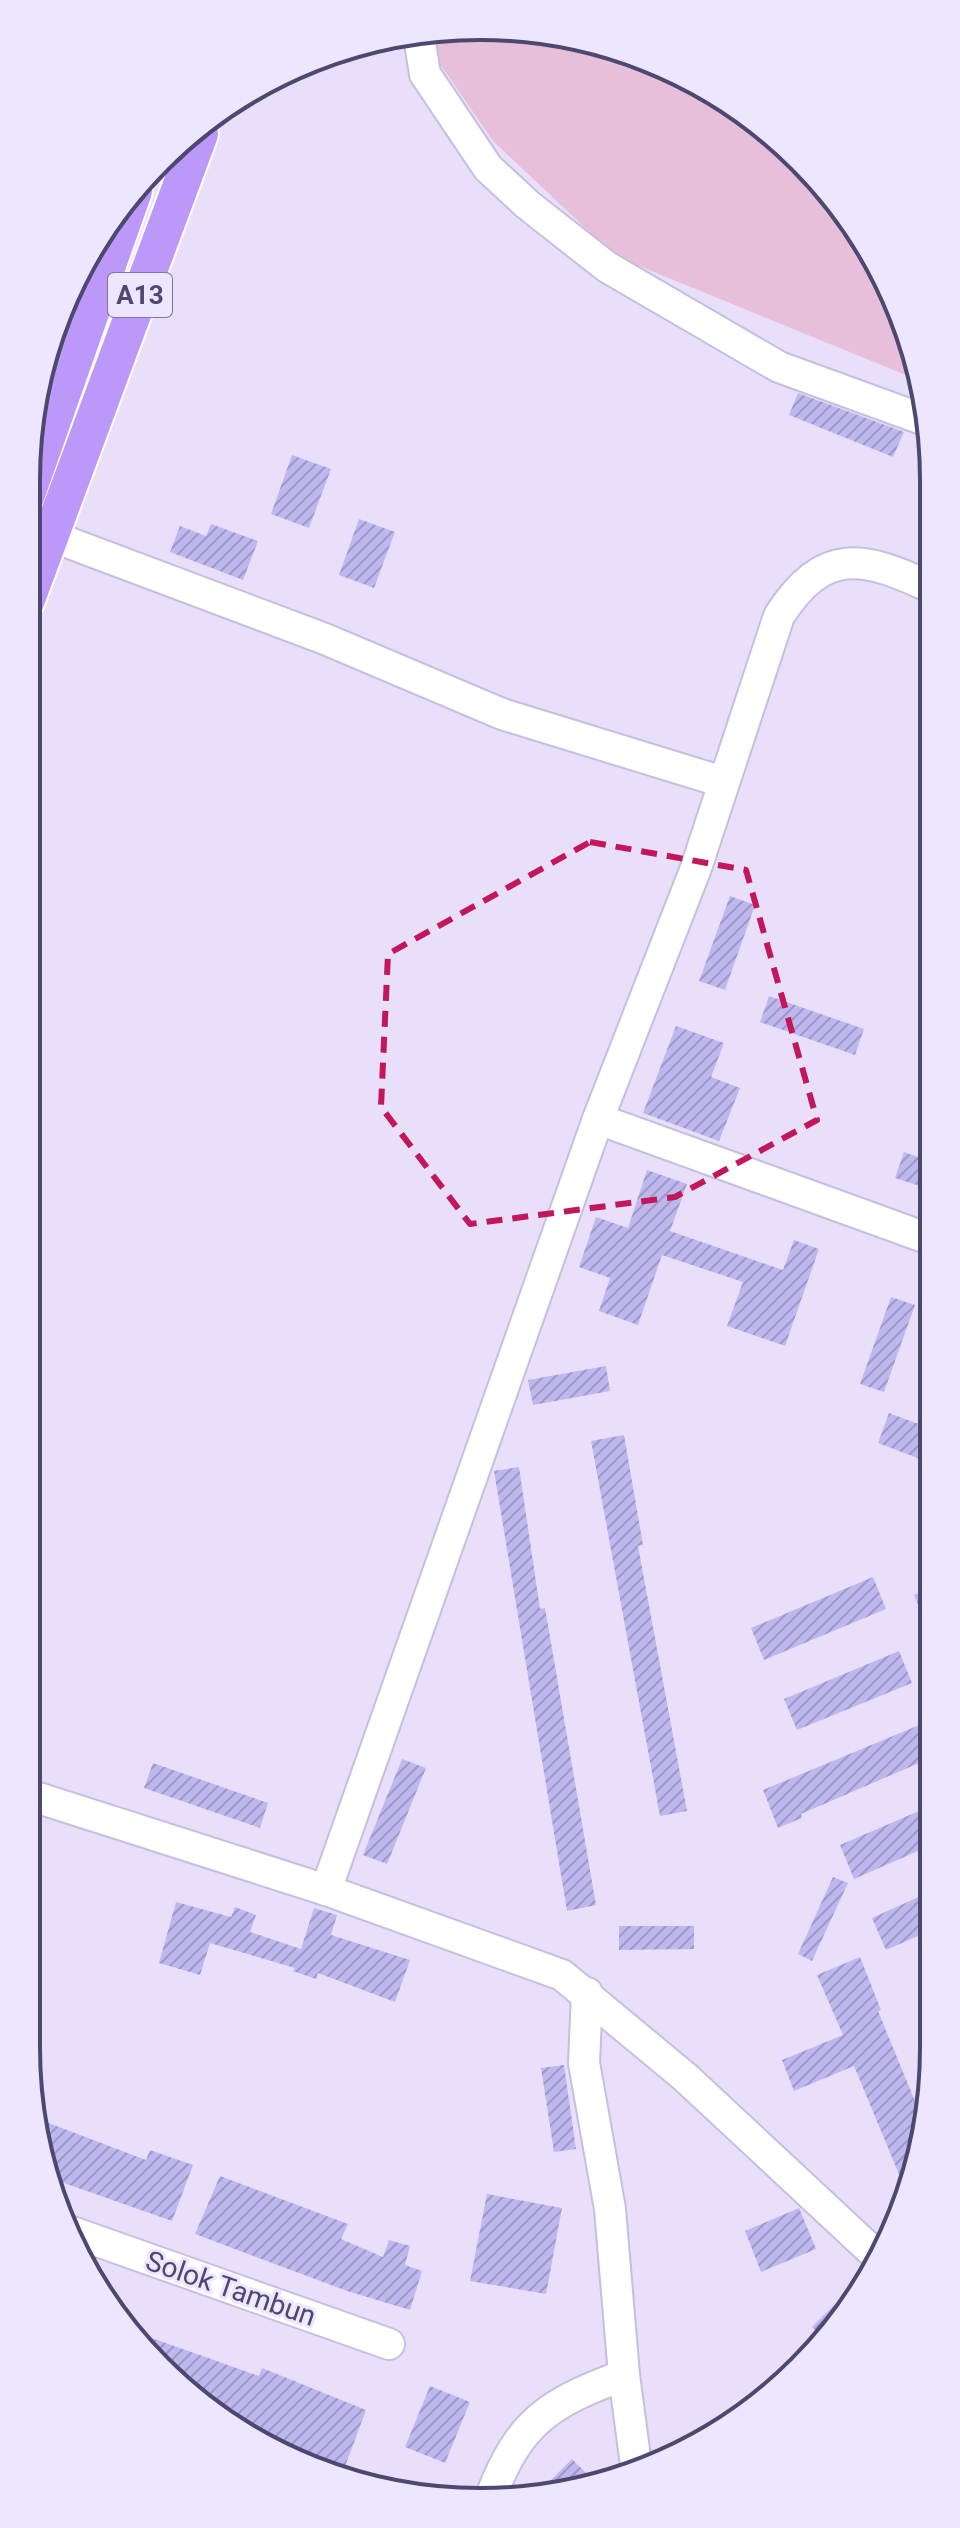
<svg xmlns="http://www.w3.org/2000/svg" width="960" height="2528" font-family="Roboto,sans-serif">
<defs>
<pattern id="building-hatch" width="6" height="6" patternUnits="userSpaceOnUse" patternTransform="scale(2)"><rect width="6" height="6" fill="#bfb8ef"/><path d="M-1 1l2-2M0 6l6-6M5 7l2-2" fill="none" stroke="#9d98c6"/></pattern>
</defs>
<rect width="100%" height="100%" fill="#e9dffb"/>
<path fill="#e7bfda" d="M451 32 598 42 732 102 821 180 887 280 918 380 615 256 493 141 429 48Z"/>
<g fill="url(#building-hatch)">
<path d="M798 393 904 432 893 457 789 415Z"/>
<path d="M292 455 331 469 309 528 271 514Z"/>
<path d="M359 519 395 532 374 588 339 575Z"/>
<path d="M211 524 258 541 243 580 170 552 180 526 206 536Z"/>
<path d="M730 896 755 905 725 990 699 981Z"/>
<path d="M769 996 864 1029 855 1055 760 1022Z"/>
<path d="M676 1026 724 1043 711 1077 740 1088 719 1141 643 1113Z"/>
<path d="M904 1152 932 1162V1190L895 1178Z"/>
<path d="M647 1170 687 1184 670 1231 783 1270 794 1240 819 1249 785 1346 727 1326 743 1282 662 1255 638 1325 599 1311 610 1278 579 1267 596 1217 628 1228Z"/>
<path d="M891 1297 915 1305 884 1392 860 1384Z"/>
<path d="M606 1366 610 1391 533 1405 528 1380Z"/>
<path d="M889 1413 932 1429 933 1464 878 1443Z"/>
<path d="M624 1435 643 1545 638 1546 687 1811 660 1816 591 1441Z"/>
<path d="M519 1467 540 1609 545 1608 596 1905 567 1911 494 1471Z"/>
<path d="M873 1577 886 1609 764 1660 751 1628Z"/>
<path d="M933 1588V1639H932L914 1595Z"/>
<path d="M899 1651 912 1683 797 1730 784 1699Z"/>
<path d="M929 1721 933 1730V1757L801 1814 802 1818 778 1828 763 1790Z"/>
<path d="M402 1759 426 1768 387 1864 363 1855Z"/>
<path d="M153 1763 268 1803 260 1828 144 1788Z"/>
<path d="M933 1805 934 1844 854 1879 840 1845Z"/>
<path d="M833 1877 848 1883 812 1961 798 1954Z"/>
<path d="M934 1890V1929L886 1950 872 1918Z"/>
<path d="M176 1902 231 1917 235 1907 256 1915 250 1932 301 1949 314 1908 337 1915 331 1935 410 1960 395 2002 318 1973 316 1979 293 1971 295 1968 210 1943 200 1975 159 1963Z"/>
<path d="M619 1926H694V1949L619 1950Z"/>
<path d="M860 1957 881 2010 878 2011 924 2123 918 2166 906 2191 854 2066 794 2091 782 2060 843 2035 817 1975Z"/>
<path d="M564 2065 576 2149 554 2152 541 2068Z"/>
<path d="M38 2119 146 2160 150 2150 193 2165 172 2221 47 2177Z"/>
<path d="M220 2176 348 2224 341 2239 383 2257 389 2240 410 2246 405 2265 422 2271 410 2310 347 2291 195 2234Z"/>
<path d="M487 2194 562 2208 546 2294 470 2281Z"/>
<path d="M799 2208 816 2249 761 2272 745 2231Z"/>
<path d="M859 2280 840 2324 824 2339 812 2327Z"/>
<path d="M129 2330 259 2376 262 2368 366 2410 343 2472 253 2441 138 2347Z"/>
<path d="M430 2386 470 2402 445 2463 405 2447Z"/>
<path d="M572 2459 595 2482 569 2493 556 2494 547 2484Z"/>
</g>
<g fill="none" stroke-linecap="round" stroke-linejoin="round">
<defs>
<g id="minor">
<path d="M418 31 425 74 488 168 528 205 607 267 779 367 930 422"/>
<path d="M51 536 325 639 502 714 723 782"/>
<path d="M598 1119 932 1240"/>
<path d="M26 1794 326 1890 562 1975 685 2077 875 2254"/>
<path d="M326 1890 598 1119 696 868 779 616C824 546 863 556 930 587"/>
<path d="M587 1993 584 2063 610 2209 624 2375 636 2465"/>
<path d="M72 2232 389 2344"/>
<path d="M491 2496C520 2420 550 2403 624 2375"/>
</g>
<g id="major">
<path d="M26 497 134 191"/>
<path d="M26 602 200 134"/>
</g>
</defs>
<use href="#minor" stroke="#c5bfe0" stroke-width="34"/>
<use href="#major" stroke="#fff" stroke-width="40"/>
<use href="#minor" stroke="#fff" stroke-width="30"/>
<use href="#major" stroke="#bc99f8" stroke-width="36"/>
</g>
<path fill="none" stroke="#c2185b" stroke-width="6" stroke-dasharray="16 10" stroke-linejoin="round" d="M590 842 746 870 817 1120 675 1197 470 1224 381 1107 388 954Z"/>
<g text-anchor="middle" stroke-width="6" stroke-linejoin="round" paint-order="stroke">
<rect fill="#eee5fe" stroke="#7d779b" stroke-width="2" x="108" y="273" width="64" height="44" rx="6"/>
<g font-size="26" font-weight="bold" fill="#4c4870">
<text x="140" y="304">A13</text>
</g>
<g font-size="28" fill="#4c4870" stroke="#eee5fe">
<text transform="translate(231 2288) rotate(19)" y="10">Solok Tambun</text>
</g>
</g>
<path d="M0 0H960V2528H0ZM480 40H480A440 440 0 0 1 920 480V2048A440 440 0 0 1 480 2488H480A440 440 0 0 1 40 2048V480A440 440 0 0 1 480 40Z" fill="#eee5fe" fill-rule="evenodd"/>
<path fill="none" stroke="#4c4870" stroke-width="4" d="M480 40H480A440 440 0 0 1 920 480V2048A440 440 0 0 1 480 2488H480A440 440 0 0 1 40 2048V480A440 440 0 0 1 480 40Z"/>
</svg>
